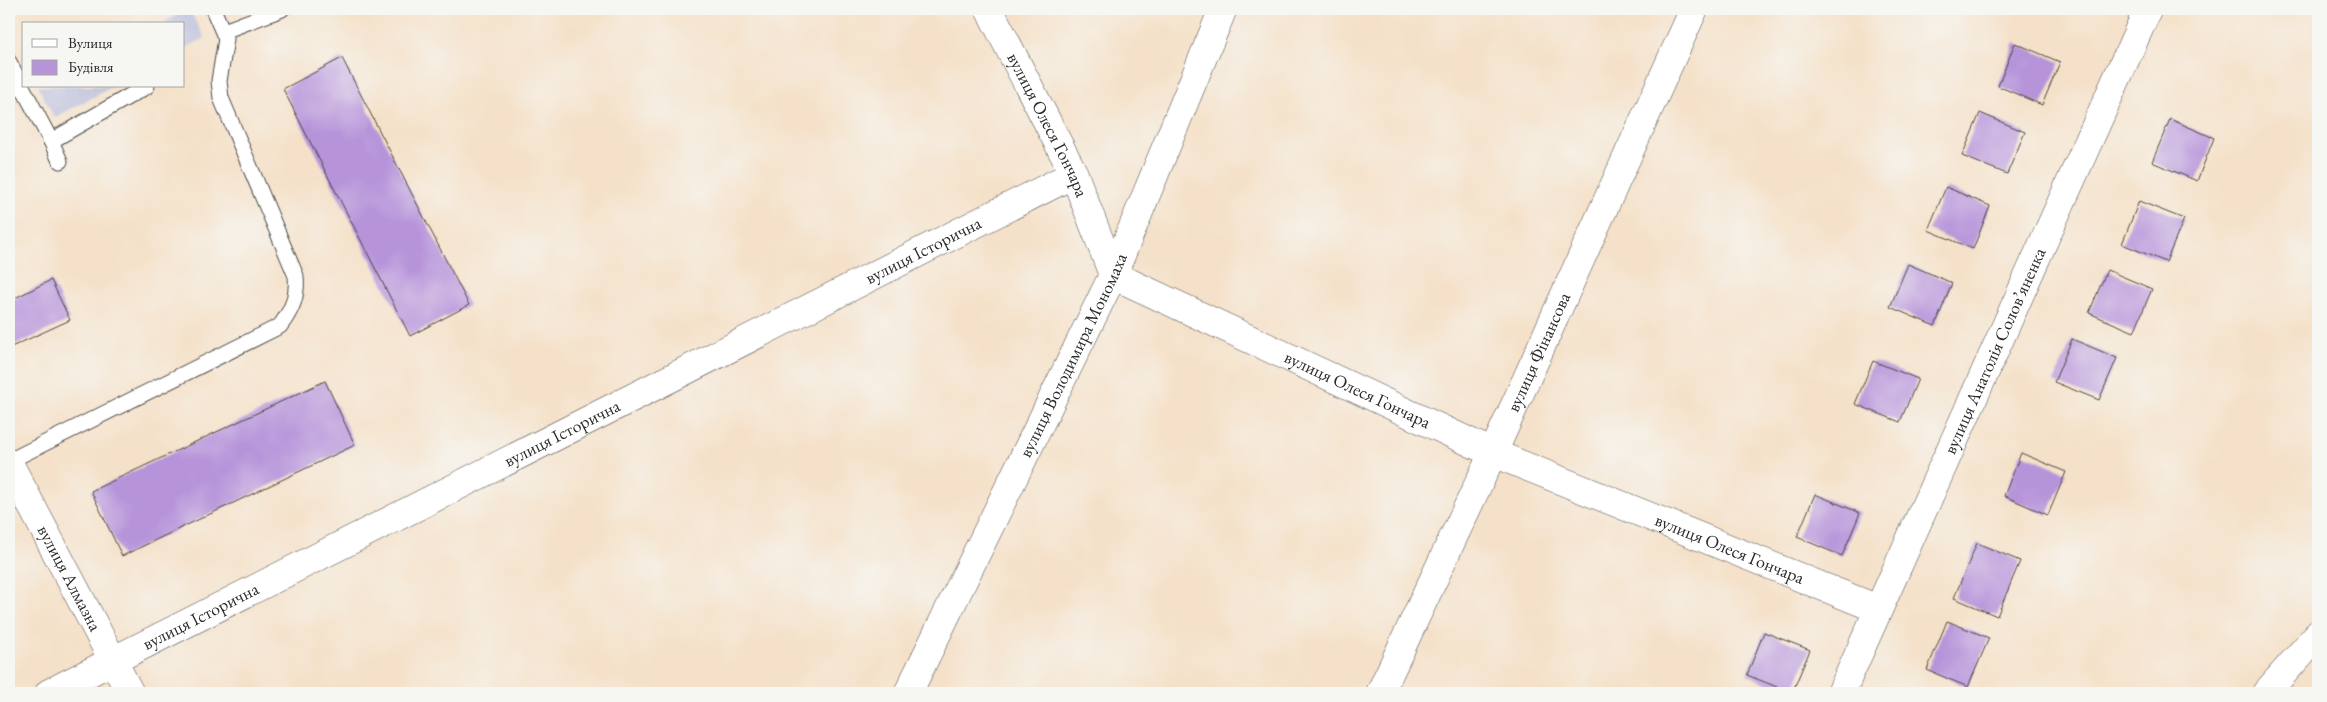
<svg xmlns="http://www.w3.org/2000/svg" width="2327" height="702" font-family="'EB Garamond',serif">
<rect width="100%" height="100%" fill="#f6f6f2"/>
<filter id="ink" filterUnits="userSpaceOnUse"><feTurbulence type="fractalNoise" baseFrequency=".02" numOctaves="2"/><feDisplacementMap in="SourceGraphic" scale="10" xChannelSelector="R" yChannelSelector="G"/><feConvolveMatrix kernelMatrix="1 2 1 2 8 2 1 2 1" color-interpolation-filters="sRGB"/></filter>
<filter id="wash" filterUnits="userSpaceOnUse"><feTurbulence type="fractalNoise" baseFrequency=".0096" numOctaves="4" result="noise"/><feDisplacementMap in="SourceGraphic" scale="20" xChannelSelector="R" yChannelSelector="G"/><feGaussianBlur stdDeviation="1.12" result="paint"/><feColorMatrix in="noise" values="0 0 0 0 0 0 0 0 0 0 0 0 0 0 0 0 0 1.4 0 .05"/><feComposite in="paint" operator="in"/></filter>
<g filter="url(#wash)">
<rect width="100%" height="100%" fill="#f5e1c9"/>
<g fill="#bfc2dd">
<path d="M189 9 205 38 184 49V24H160Z"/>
<path d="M38 86H114L54 118Z"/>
</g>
<g id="blocks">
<g fill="#b794da">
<path d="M2015 43 2060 62 2042 105 1998 86Z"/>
<path d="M342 58 469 305 410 336 283 89Z"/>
<path d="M1980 113 2025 132 2007 174 1962 156Z"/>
<path d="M2170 119 2214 138 2197 181 2152 162Z"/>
<path d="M1946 187 1990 206 1973 249 1928 230Z"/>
<path d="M2139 201 2184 219 2166 262 2122 244Z"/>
<path d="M1908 264 1952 283 1935 326 1890 307Z"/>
<path d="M2107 270 2152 289 2134 332 2089 313Z"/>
<path d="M51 280 70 320 9 348V301Z"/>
<path d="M2072 339 2117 358 2099 400 2054 382Z"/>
<path d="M1873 361 1918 379 1900 422 1855 404Z"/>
<path d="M325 381 355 445 122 556 91 491Z"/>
<path d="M2021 453 2066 472 2048 515 2004 496Z"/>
<path d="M1815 494 1860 513 1842 556 1797 537Z"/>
<path d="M1977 543 2020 561 1997 616 1954 598Z"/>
<path d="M1947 621 1989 638 1968 687 1927 670Z"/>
<path d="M1764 632 1810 650 1792 693 1747 675Z"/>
</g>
</g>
</g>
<g filter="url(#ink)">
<use href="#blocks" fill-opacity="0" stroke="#494643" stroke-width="1"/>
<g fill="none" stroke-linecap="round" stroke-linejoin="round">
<defs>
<g id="lane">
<path d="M224 31 282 9"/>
<path d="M9 62 51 141 60 161"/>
<path d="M51 141 147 86"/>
<path d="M9 461 280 326C292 310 298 296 296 276L221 98 219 81 226 39 213 9"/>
</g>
<g id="street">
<path id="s1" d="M1113 275 1493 453 1878 609"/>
<path id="s2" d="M9 463 130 693"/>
<path id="s3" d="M49 693 1074 174"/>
<path id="s4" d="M1380 693 1493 453 1694 9"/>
<path id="s5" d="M1841 693 2148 9"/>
<path d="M2266 693 2318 634"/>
</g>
<g id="secondary">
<path id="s6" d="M989 9 1074 174 1113 275"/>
<path id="s7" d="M908 693 1113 275 1223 9"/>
</g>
</defs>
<use href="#lane" stroke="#494643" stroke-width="17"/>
<use href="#street" stroke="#494643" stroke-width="29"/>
<use href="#secondary" stroke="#494643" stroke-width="29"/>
<use href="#lane" stroke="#fff" stroke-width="15"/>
<use href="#street" stroke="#fff" stroke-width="28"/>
<use href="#secondary" stroke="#fff" stroke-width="28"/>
</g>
</g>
<g text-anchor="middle" stroke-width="5" stroke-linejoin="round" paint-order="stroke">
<g font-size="18" fill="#2b2b2b" stroke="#f6f6f2">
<text dy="6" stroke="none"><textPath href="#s6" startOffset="130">вулиця Олеся Гончара</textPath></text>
<text dy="6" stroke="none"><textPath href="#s3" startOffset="980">вулиця Історична</textPath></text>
<text dy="6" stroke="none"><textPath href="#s5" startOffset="375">вулиця Анатолія Солов’яненка</textPath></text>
<text dy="6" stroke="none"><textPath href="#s4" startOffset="376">вулиця Фінансова</textPath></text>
<text dy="6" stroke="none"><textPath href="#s7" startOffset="376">вулиця Володимира Мономаха</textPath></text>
<text dy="6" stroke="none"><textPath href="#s1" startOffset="270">вулиця Олеся Гончара</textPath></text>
<text dy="6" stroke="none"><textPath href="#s3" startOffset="575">вулиця Історична</textPath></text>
<text dy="6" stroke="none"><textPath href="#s1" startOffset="675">вулиця Олеся Гончара</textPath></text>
<text dy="6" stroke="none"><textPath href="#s2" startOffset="130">вулиця Алмазна</textPath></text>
<text dy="6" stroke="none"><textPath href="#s3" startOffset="170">вулиця Історична</textPath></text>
</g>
</g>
<rect width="2327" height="702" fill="none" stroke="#f6f6f2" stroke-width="30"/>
<rect x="22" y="22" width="162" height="65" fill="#f6f6f2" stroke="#a5a5a2"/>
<rect x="32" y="39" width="25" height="8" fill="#ffffff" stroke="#a5a5a2"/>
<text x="68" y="48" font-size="15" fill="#2b2b2b">Вулиця</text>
<rect x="32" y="60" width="25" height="15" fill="#b794da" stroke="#a5a5a2"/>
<text x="68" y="72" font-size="15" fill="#2b2b2b">Будівля</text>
</svg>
